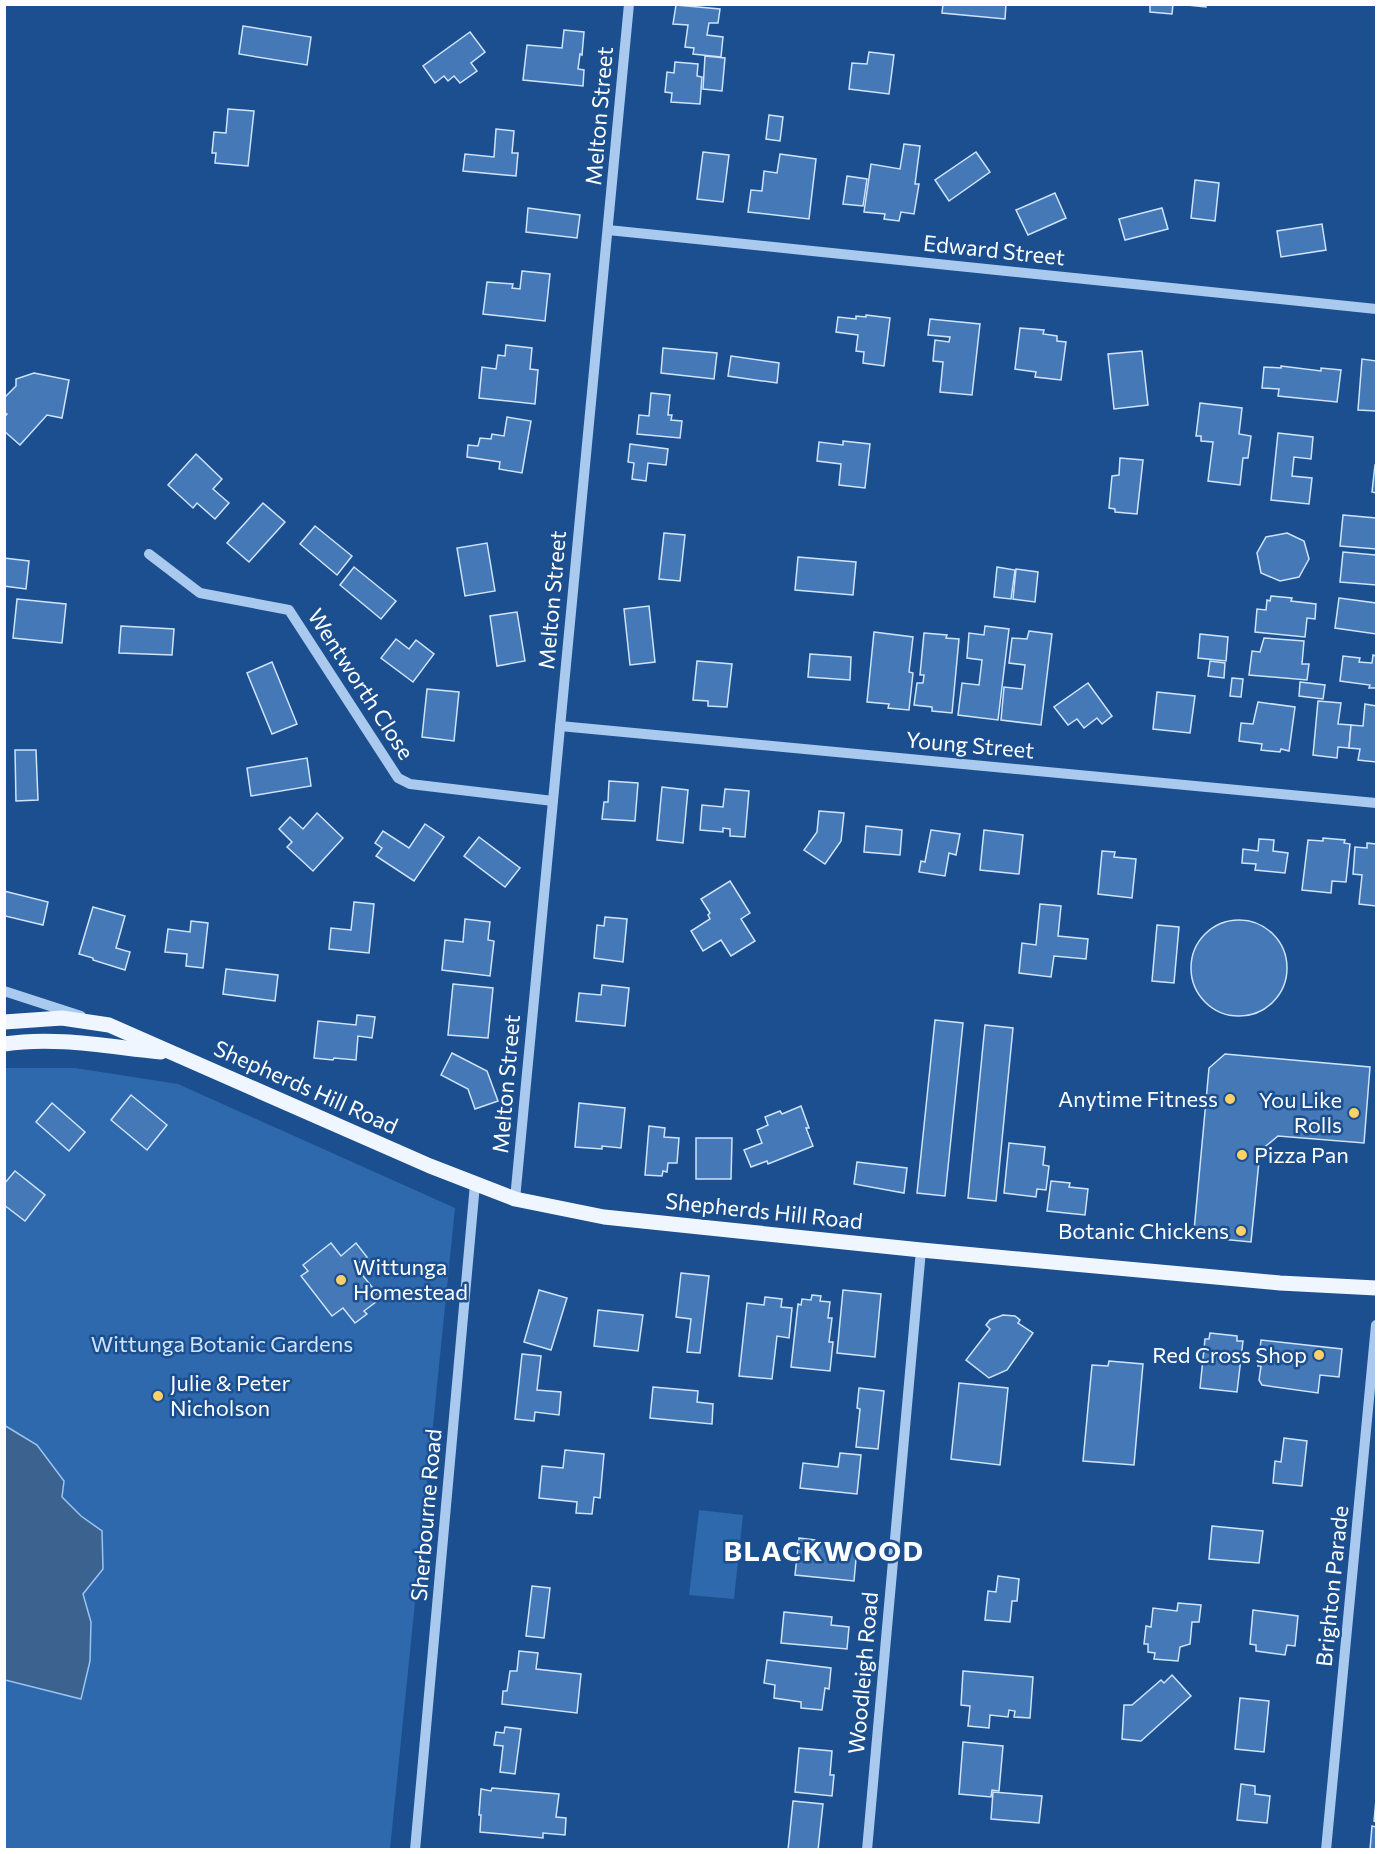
<svg xmlns="http://www.w3.org/2000/svg" width="1381" height="1854" font-family="Commissioner,sans-serif">
<rect width="100%" height="100%" fill="#1b4f8f"/>
<g fill="#2e69ad">
<path d="M4 1068H75L178 1084 455 1208 390 1849H5Z"/>
<path d="M699 1510 743 1515 734 1599 689 1595Z"/>
</g>
<path fill="#3c6290" stroke="#9cc4f0" stroke-width="1.5" d="M4 1425 37 1445 64 1481 62 1497 81 1516 102 1531 103 1569 83 1594 91 1622 90 1661 81 1699 5 1680Z"/>
<g fill="#4478b7" stroke="#cfe3fa" stroke-width="1.5">
<path d="M943 4H1006L1005 19 942 13Z"/>
<path d="M1150 4H1173L1172 14 1150 12Z"/>
<path d="M1177 4H1206V7Z"/>
<path d="M676 5 720 9 718 23H709L707 35 723 37 721 57 693 54 694 48 685 47 688 25 673 24Z"/>
<path d="M243 26 311 37 307 65 239 54Z"/>
<path d="M564 30 584 32 582 55 580 54 578 69 584 70 583 86 523 80 527 45 562 48Z"/>
<path d="M470 32 485 52 471 63 477 71 460 83 454 76 448 81 444 76 435 83 423 66Z"/>
<path d="M869 52 894 55 889 94 849 89 852 63 867 64Z"/>
<path d="M705 56 725 58 722 91 703 89Z"/>
<path d="M675 62 698 64 697 76 702 77 700 104 671 102 672 93 665 92 667 72 674 73Z"/>
<path d="M228 109 254 111 248 166 215 163 216 153H212L214 132 226 133Z"/>
<path d="M769 115 783 117 780 141 766 139Z"/>
<path d="M496 129 514 131 512 153H518L516 176 463 171 465 154 494 157Z"/>
<path d="M904 144 920 146 915 184H919L914 214 901 212 899 221 884 219 885 214 864 212 871 164 900 169Z"/>
<path d="M703 152 729 155 723 202 697 199Z"/>
<path d="M976 152 990 172 949 201 935 180Z"/>
<path d="M780 154 816 159 809 219 748 212 751 190 762 191 764 171 777 173Z"/>
<path d="M847 176 867 179 863 206 843 204Z"/>
<path d="M1195 180 1219 183 1215 221 1191 218Z"/>
<path d="M1055 193 1066 218 1028 235 1016 210Z"/>
<path d="M528 208 580 215 577 238 526 232Z"/>
<path d="M1162 208 1168 229 1125 240 1119 219Z"/>
<path d="M1322 224 1326 250 1281 257 1277 231Z"/>
<path d="M522 271 550 274 545 321 483 314 487 282 513 284 512 288 520 289Z"/>
<path d="M866 315 890 318 884 366 863 363 864 352 856 351 858 335 836 332 838 317 856 319V316L866 317Z"/>
<path d="M930 319 980 324 972 395 940 392 943 362 933 361 935 340 949 342 950 337 928 335Z"/>
<path d="M1020 328 1044 330 1043 334 1057 336V341L1066 342 1061 380 1035 377 1036 372 1015 369Z"/>
<path d="M506 345 532 348 530 369 538 370 535 404 479 398 482 367 496 369 498 355 505 356Z"/>
<path d="M663 348 717 353 714 379 661 373Z"/>
<path d="M1142 351 1148 405 1114 409 1108 354Z"/>
<path d="M1376 354V411L1358 410 1362 359 1376 361Z"/>
<path d="M731 356 779 363 777 383 728 376Z"/>
<path d="M1281 366 1321 371V368L1341 370 1337 402 1278 396 1279 389 1262 388 1264 367 1281 368Z"/>
<path d="M34 373 69 380 62 418 47 415 20 445 4 431V417L7 414 4 412V398L16 386V379Z"/>
<path d="M651 393 670 395 668 415H672L671 420 682 421 680 438 637 434 639 415 649 416Z"/>
<path d="M1200 403 1242 408 1239 434 1251 436 1248 458H1243L1240 485 1208 481 1213 442 1201 441V436H1196Z"/>
<path d="M507 417 531 421 522 473 499 469 500 462 467 457 468 445 478 446 480 438 491 439 492 434 504 436Z"/>
<path d="M1278 433 1313 437 1311 459 1294 457 1292 476 1312 478 1309 504 1271 500Z"/>
<path d="M843 441 870 444 865 488 839 485 841 464 817 461 819 442 843 445Z"/>
<path d="M630 444 668 449 666 465 648 463 646 481 632 479 634 463 628 462Z"/>
<path d="M196 454 222 479 213 489 229 503 215 519 197 503 193 508 168 485Z"/>
<path d="M1120 458 1143 460 1137 514 1115 512V509L1109 508 1112 476 1119 475Z"/>
<path d="M1375 465H1376V493L1372 492Z"/>
<path d="M263 503 285 522 249 562 227 543Z"/>
<path d="M1343 515 1376 518V549L1340 546Z"/>
<path d="M315 526 352 556 337 575 300 544Z"/>
<path d="M664 533 685 535 680 581 659 579Z"/>
<path d="M1287 533 1304 541 1309 559 1299 577 1280 581 1261 573 1257 553 1266 537Z"/>
<path d="M487 543 495 591 465 596 457 548Z"/>
<path d="M1343 552 1375 555 1376 553V585L1340 582Z"/>
<path d="M798 557 856 562 853 595 795 590Z"/>
<path d="M4 558 29 561 26 589 4 586Z"/>
<path d="M354 567 396 601 381 619 340 585Z"/>
<path d="M997 567 1015 570 1011 599 994 597Z"/>
<path d="M1016 569 1038 572 1035 602 1013 599Z"/>
<path d="M1271 596 1292 598 1291 601 1316 604 1315 619 1307 618 1305 637 1255 632 1257 609 1266 610 1267 600 1270 601Z"/>
<path d="M1339 598 1376 603V634L1335 628Z"/>
<path d="M17 599 66 604 62 643 13 638Z"/>
<path d="M649 606 655 662 630 665 624 609Z"/>
<path d="M517 612 525 661 497 666 490 616Z"/>
<path d="M121 626 174 629 172 655 119 653Z"/>
<path d="M985 626 1009 629 998 720 958 715 962 683 979 685 982 660 967 658 969 633 984 635Z"/>
<path d="M1029 631 1052 634 1041 725 1001 720 1004 687 1022 689 1025 665 1009 663 1012 638 1027 639Z"/>
<path d="M874 632 913 637 909 672 913 673 909 710 888 708 889 704 867 702Z"/>
<path d="M924 633 947 635 946 638 959 639 952 713 932 711V707L914 705 917 683H923L924 675H920Z"/>
<path d="M1200 634 1228 637 1226 661 1198 658Z"/>
<path d="M1264 638 1304 641 1302 664H1309L1307 680 1249 675 1252 651 1260 652Z"/>
<path d="M396 639 409 649 416 640 434 654 413 682 381 658Z"/>
<path d="M810 654 851 657 850 680 808 677Z"/>
<path d="M1373 655 1376 656V688H1369L1370 685 1340 681 1343 656 1360 658 1359 662 1372 663Z"/>
<path d="M697 661 732 664 727 707 708 706V701L693 700Z"/>
<path d="M1210 661 1225 663 1224 678 1208 676Z"/>
<path d="M272 662 297 724 272 734 247 673Z"/>
<path d="M1232 678 1243 679 1241 697 1230 696Z"/>
<path d="M1300 682 1325 685 1323 699 1299 696Z"/>
<path d="M1088 683 1112 716 1102 724 1097 718 1084 728 1077 719 1068 725 1054 707Z"/>
<path d="M427 689 459 692 454 741 422 737Z"/>
<path d="M1157 692 1195 696 1190 733 1153 729Z"/>
<path d="M1318 701 1341 703 1338 724 1351 725 1349 748 1338 747 1337 758 1313 755Z"/>
<path d="M1258 702 1295 707 1289 751 1281 749 1280 752 1261 750 1262 744 1239 741 1241 723 1253 724Z"/>
<path d="M1365 704 1376 706V762L1358 760 1360 749 1349 748 1351 725 1363 726Z"/>
<path d="M15 750H36L38 800 16 801Z"/>
<path d="M307 758 311 786 251 796 247 768Z"/>
<path d="M609 781 638 783 635 821 602 819 604 802H608Z"/>
<path d="M662 787 688 790 683 843 657 840Z"/>
<path d="M725 789 749 791 745 837 730 836V829L723 828V832L700 830 702 805 723 807Z"/>
<path d="M819 811 844 813 841 841 825 864 804 850 817 832Z"/>
<path d="M317 813 343 838 313 871 287 847 292 842 279 829 290 817 303 829Z"/>
<path d="M425 824 444 837 414 881 376 856 382 848 375 843 383 831 409 848Z"/>
<path d="M866 826 902 830 900 855 864 852Z"/>
<path d="M931 830 960 834 956 855 949 853 945 876 919 872 921 861 925 862Z"/>
<path d="M984 830 1023 835 1019 874 980 870Z"/>
<path d="M479 837 520 868 505 887 464 856Z"/>
<path d="M1323 838 1345 840 1344 843 1350 844 1346 882 1332 881 1331 893 1302 890 1308 840 1323 841Z"/>
<path d="M1259 839 1274 840 1273 851 1288 853 1285 873 1255 870 1256 864 1242 863 1243 849 1258 851Z"/>
<path d="M1367 843 1376 844V906L1359 904 1362 875 1353 874 1355 847 1367 848Z"/>
<path d="M1102 851 1115 852 1114 857 1136 859 1132 898 1098 894Z"/>
<path d="M730 881 750 913 741 919 755 941 731 956 721 940 703 951 691 931 710 919 708 915 710 913 701 899Z"/>
<path d="M4 891 48 902 43 925 5 916Z"/>
<path d="M354 902 374 904 369 953 329 949 331 928 351 930Z"/>
<path d="M1040 904 1061 906 1058 936 1088 939 1086 959 1054 956 1051 977 1019 973 1022 943 1036 945Z"/>
<path d="M93 907 125 916 116 948 130 952 125 970 93 960V958L79 954Z"/>
<path d="M605 917 627 919 623 962 594 958 597 925 604 926Z"/>
<path d="M465 919 490 922 488 940 494 941 490 976 442 970 445 940 463 942Z"/>
<circle cx="1239" cy="968" r="48"/>
<path d="M191 921 208 923 203 968 186 966 187 954 165 952 168 929 190 932Z"/>
<path d="M1157 925 1179 927 1174 983 1152 981Z"/>
<path d="M226 969 278 975 275 1001 223 994Z"/>
<path d="M453 984 493 988 488 1038 448 1035Z"/>
<path d="M602 985 629 988 625 1026 576 1021 579 993 601 995Z"/>
<path d="M357 1015 375 1017 372 1038 358 1036 356 1060 334 1058 333 1060 314 1058 318 1021 356 1025Z"/>
<path d="M935 1020 963 1023 945 1196 917 1193Z"/>
<path d="M985 1025 1013 1028 996 1201 968 1198Z"/>
<path d="M452 1053 487 1071 498 1101 475 1109 468 1089 441 1075Z"/>
<path d="M1225 1054 1370 1067 1364 1143 1278 1136 1260 1151 1251 1242 1210 1238 1207 1232 1194 1231 1209 1068Z"/>
<path d="M131 1095 167 1125 147 1150 111 1120Z"/>
<path d="M52 1103 85 1132 69 1151 36 1122Z"/>
<path d="M579 1103 625 1108 621 1148 602 1146V1149L575 1147Z"/>
<path d="M801 1106 809 1128H806L813 1146 768 1164 767 1161 751 1167 744 1150 762 1143 757 1130 768 1125 765 1117 780 1111 782 1114Z"/>
<path d="M649 1126 665 1128 664 1137 679 1138 677 1163H668L667 1172 663 1171 662 1176 645 1175Z"/>
<path d="M696 1138H732L731 1179H696Z"/>
<path d="M1009 1143 1045 1147 1043 1165 1049 1166 1046 1190 1037 1189 1036 1197 1004 1193Z"/>
<path d="M857 1162 907 1168 904 1193 854 1184Z"/>
<path d="M15 1171 45 1195 25 1221 4 1205V1184Z"/>
<path d="M1051 1181 1070 1183 1069 1187 1088 1189 1085 1215 1047 1211Z"/>
<path d="M331 1243 341 1256 356 1243 367 1257 355 1266 381 1298 364 1311 367 1314 355 1323 343 1308 332 1316 301 1276 308 1271 303 1265Z"/>
<path d="M681 1273 709 1276 700 1353 687 1352 691 1319 676 1317Z"/>
<path d="M539 1290 567 1298 551 1350 524 1342Z"/>
<path d="M843 1290 881 1294 875 1357 837 1353Z"/>
<path d="M812 1295 821 1296 820 1301 830 1302 828 1318H832L829 1342H833L830 1371 791 1367 798 1304 801 1305 802 1299 811 1300Z"/>
<path d="M765 1297 782 1299 781 1307 792 1308 789 1338 777 1336 772 1379 739 1376 747 1303 764 1305Z"/>
<path d="M598 1310 643 1315 638 1351 594 1346Z"/>
<path d="M1003 1315 1015 1316 1020 1320 1018 1323 1033 1333 1007 1370 989 1378 966 1360 990 1329 986 1325 990 1320Z"/>
<path d="M1210 1333 1237 1336V1341H1243L1237 1392 1200 1388 1205 1339H1209Z"/>
<path d="M1261 1340 1342 1349 1339 1377 1320 1375 1318 1393 1262 1385 1259 1380 1261 1366H1258Z"/>
<path d="M522 1354 541 1356 537 1390 561 1392 559 1415 535 1412 534 1421 515 1419Z"/>
<path d="M1109 1361 1143 1364 1134 1465 1083 1461 1092 1365 1108 1366Z"/>
<path d="M959 1383 1008 1388 1000 1465 951 1459Z"/>
<path d="M653 1387 698 1391 697 1402 713 1404 712 1424 650 1418Z"/>
<path d="M859 1388 884 1391 878 1449 856 1447 860 1409 857 1408Z"/>
<path d="M1284 1438 1307 1441 1302 1486 1273 1483 1275 1461 1281 1462Z"/>
<path d="M565 1450 604 1454 600 1498 594 1497 592 1514 576 1513 577 1502 539 1498 542 1466 563 1468Z"/>
<path d="M840 1453 861 1455 857 1494 800 1488 803 1463 838 1467Z"/>
<path d="M1212 1526 1263 1531 1259 1563 1209 1559Z"/>
<path d="M799 1538 815 1540V1543L857 1548 854 1581 795 1575Z"/>
<path d="M998 1576 1019 1579 1017 1601H1012L1010 1622 985 1620 988 1591 996 1592Z"/>
<path d="M532 1586 550 1588 544 1638 526 1636Z"/>
<path d="M1178 1603 1201 1605 1199 1622H1192L1190 1644 1180 1647 1178 1661 1154 1659 1155 1653 1148 1652V1644H1144L1146 1626 1151 1627 1153 1608 1177 1611Z"/>
<path d="M1253 1610 1298 1616 1295 1646 1287 1645 1285 1655 1256 1651V1645L1250 1644Z"/>
<path d="M784 1612 832 1617 831 1625 849 1627 847 1649 781 1643Z"/>
<path d="M519 1651 538 1653 536 1669 581 1674 577 1713 502 1704 503 1691H507L510 1671H517Z"/>
<path d="M767 1660 831 1668 829 1689 825 1688 822 1710 801 1708V1702L774 1698 775 1685 764 1683Z"/>
<path d="M963 1671 1033 1677 1030 1718 1014 1717 1015 1711 1009 1710 1008 1717 990 1715 989 1728 968 1726 970 1706 961 1705Z"/>
<path d="M1172 1675 1191 1696 1141 1741 1122 1739 1124 1705H1132L1161 1680 1164 1683Z"/>
<path d="M1240 1698 1269 1701 1264 1752 1235 1749Z"/>
<path d="M505 1727 521 1729 515 1774 500 1772 503 1746 494 1745 496 1732 504 1733Z"/>
<path d="M963 1742 1003 1746 999 1791 992 1790 991 1797 959 1794Z"/>
<path d="M799 1748 832 1751 830 1775H834L832 1796 795 1792Z"/>
<path d="M1241 1784 1255 1786V1794L1270 1796 1267 1823 1237 1820Z"/>
<path d="M492 1788 559 1794 556 1817 566 1818 565 1835 543 1833V1838L480 1832 481 1815H479L481 1789 491 1791Z"/>
<path d="M993 1792 1042 1796 1039 1823 991 1819Z"/>
<path d="M1376 1800V1822L1374 1821Z"/>
<path d="M793 1801 823 1804 818 1850H788Z"/>
<path d="M1372 1826 1376 1827V1850H1370Z"/>
</g>
<g fill="none" stroke-linecap="round" stroke-linejoin="round">
<g stroke="#a9c9ee" stroke-width="10">
<path d="M608 230 1376 309"/>
<path d="M149 554 200 593 289 610 398 778 410 784 553 801"/>
<path d="M560 726 1376 803"/>
<path d="M4 991 81 1016"/>
<path d="M515 1199 629 4"/>
<path d="M415 1850 475 1184"/>
<path d="M867 1850 921 1250"/>
<path d="M1326 1850 1376 1325"/>
</g>
<g stroke="#f0f6ff" stroke-width="15">
<path d="M4 1022 62 1018 109 1025 430 1166 515 1199 604 1217 921 1250 1280 1283 1376 1288"/>
<path d="M4 1044C57 1036 109 1047 161 1052"/>
</g>
</g>
<g fill="#ffd166" stroke="#1b4f8f" stroke-width="2">
<circle cx="1230" cy="1099" r="6"/>
<circle cx="1354" cy="1113" r="6"/>
<circle cx="1242" cy="1155" r="6"/>
<circle cx="1241" cy="1231" r="6"/>
<circle cx="341" cy="1280" r="6"/>
<circle cx="1319" cy="1355" r="6"/>
<circle cx="158" cy="1396" r="6"/>
</g>
<g text-anchor="middle" stroke-width="5" stroke-linejoin="round" paint-order="stroke">
<g font-size="22" fill="#fff" stroke="#1b4f8f">
<text transform="translate(599 116) rotate(-85)" y="8">Melton Street</text>
<text transform="translate(994 250) rotate(6)" y="8">Edward Street</text>
<text transform="translate(552 600) rotate(-85)" y="8">Melton Street</text>
<text transform="translate(361 684) rotate(57)" y="8">Wentworth Close</text>
<text transform="translate(970 745) rotate(5)" y="8">Young Street</text>
<text transform="translate(506 1084) rotate(-85)" y="8">Melton Street</text>
<text transform="translate(306 1087) rotate(24)" y="8">Shepherds Hill Road</text>
<text transform="translate(764 1211) rotate(6)" y="8">Shepherds Hill Road</text>
<text transform="translate(426 1515) rotate(-85)" y="8">Sherbourne Road</text>
<text transform="translate(1332 1586) rotate(-84)" y="8">Brighton Parade</text>
<text transform="translate(863 1673) rotate(-85)" y="8">Woodleigh Road</text>
</g>
<g font-size="22" fill="#fff" stroke="#1b4f8f" text-anchor="end">
<text x="1218" y="1107">Anytime Fitness</text>
<text x="1342" y="1108">You Like<tspan x="1342" dy="25">Rolls</tspan></text>
<text x="1254" y="1163" text-anchor="start">Pizza Pan</text>
<text x="1229" y="1239">Botanic Chickens</text>
<text x="353" y="1275" text-anchor="start">Wittunga<tspan x="353" dy="25">Homestead</tspan></text>
<text x="1307" y="1363">Red Cross Shop</text>
<text x="170" y="1391" text-anchor="start">Julie &amp; Peter<tspan x="170" dy="25">Nicholson</tspan></text>
</g>
<g font-size="22" fill="#cfe3fa" stroke="#1b4f8f">
<text x="222" y="1352">Wittunga Botanic Gardens</text>
</g>
<g font-size="28" font-weight="bold" letter-spacing="1.5" fill="#fff" stroke="#1b4f8f">
<text x="824" y="1561">BLACKWOOD</text>
</g>
</g>
<rect width="1381" height="1854" fill="none" stroke="#ffffff" stroke-width="12"/>
</svg>
